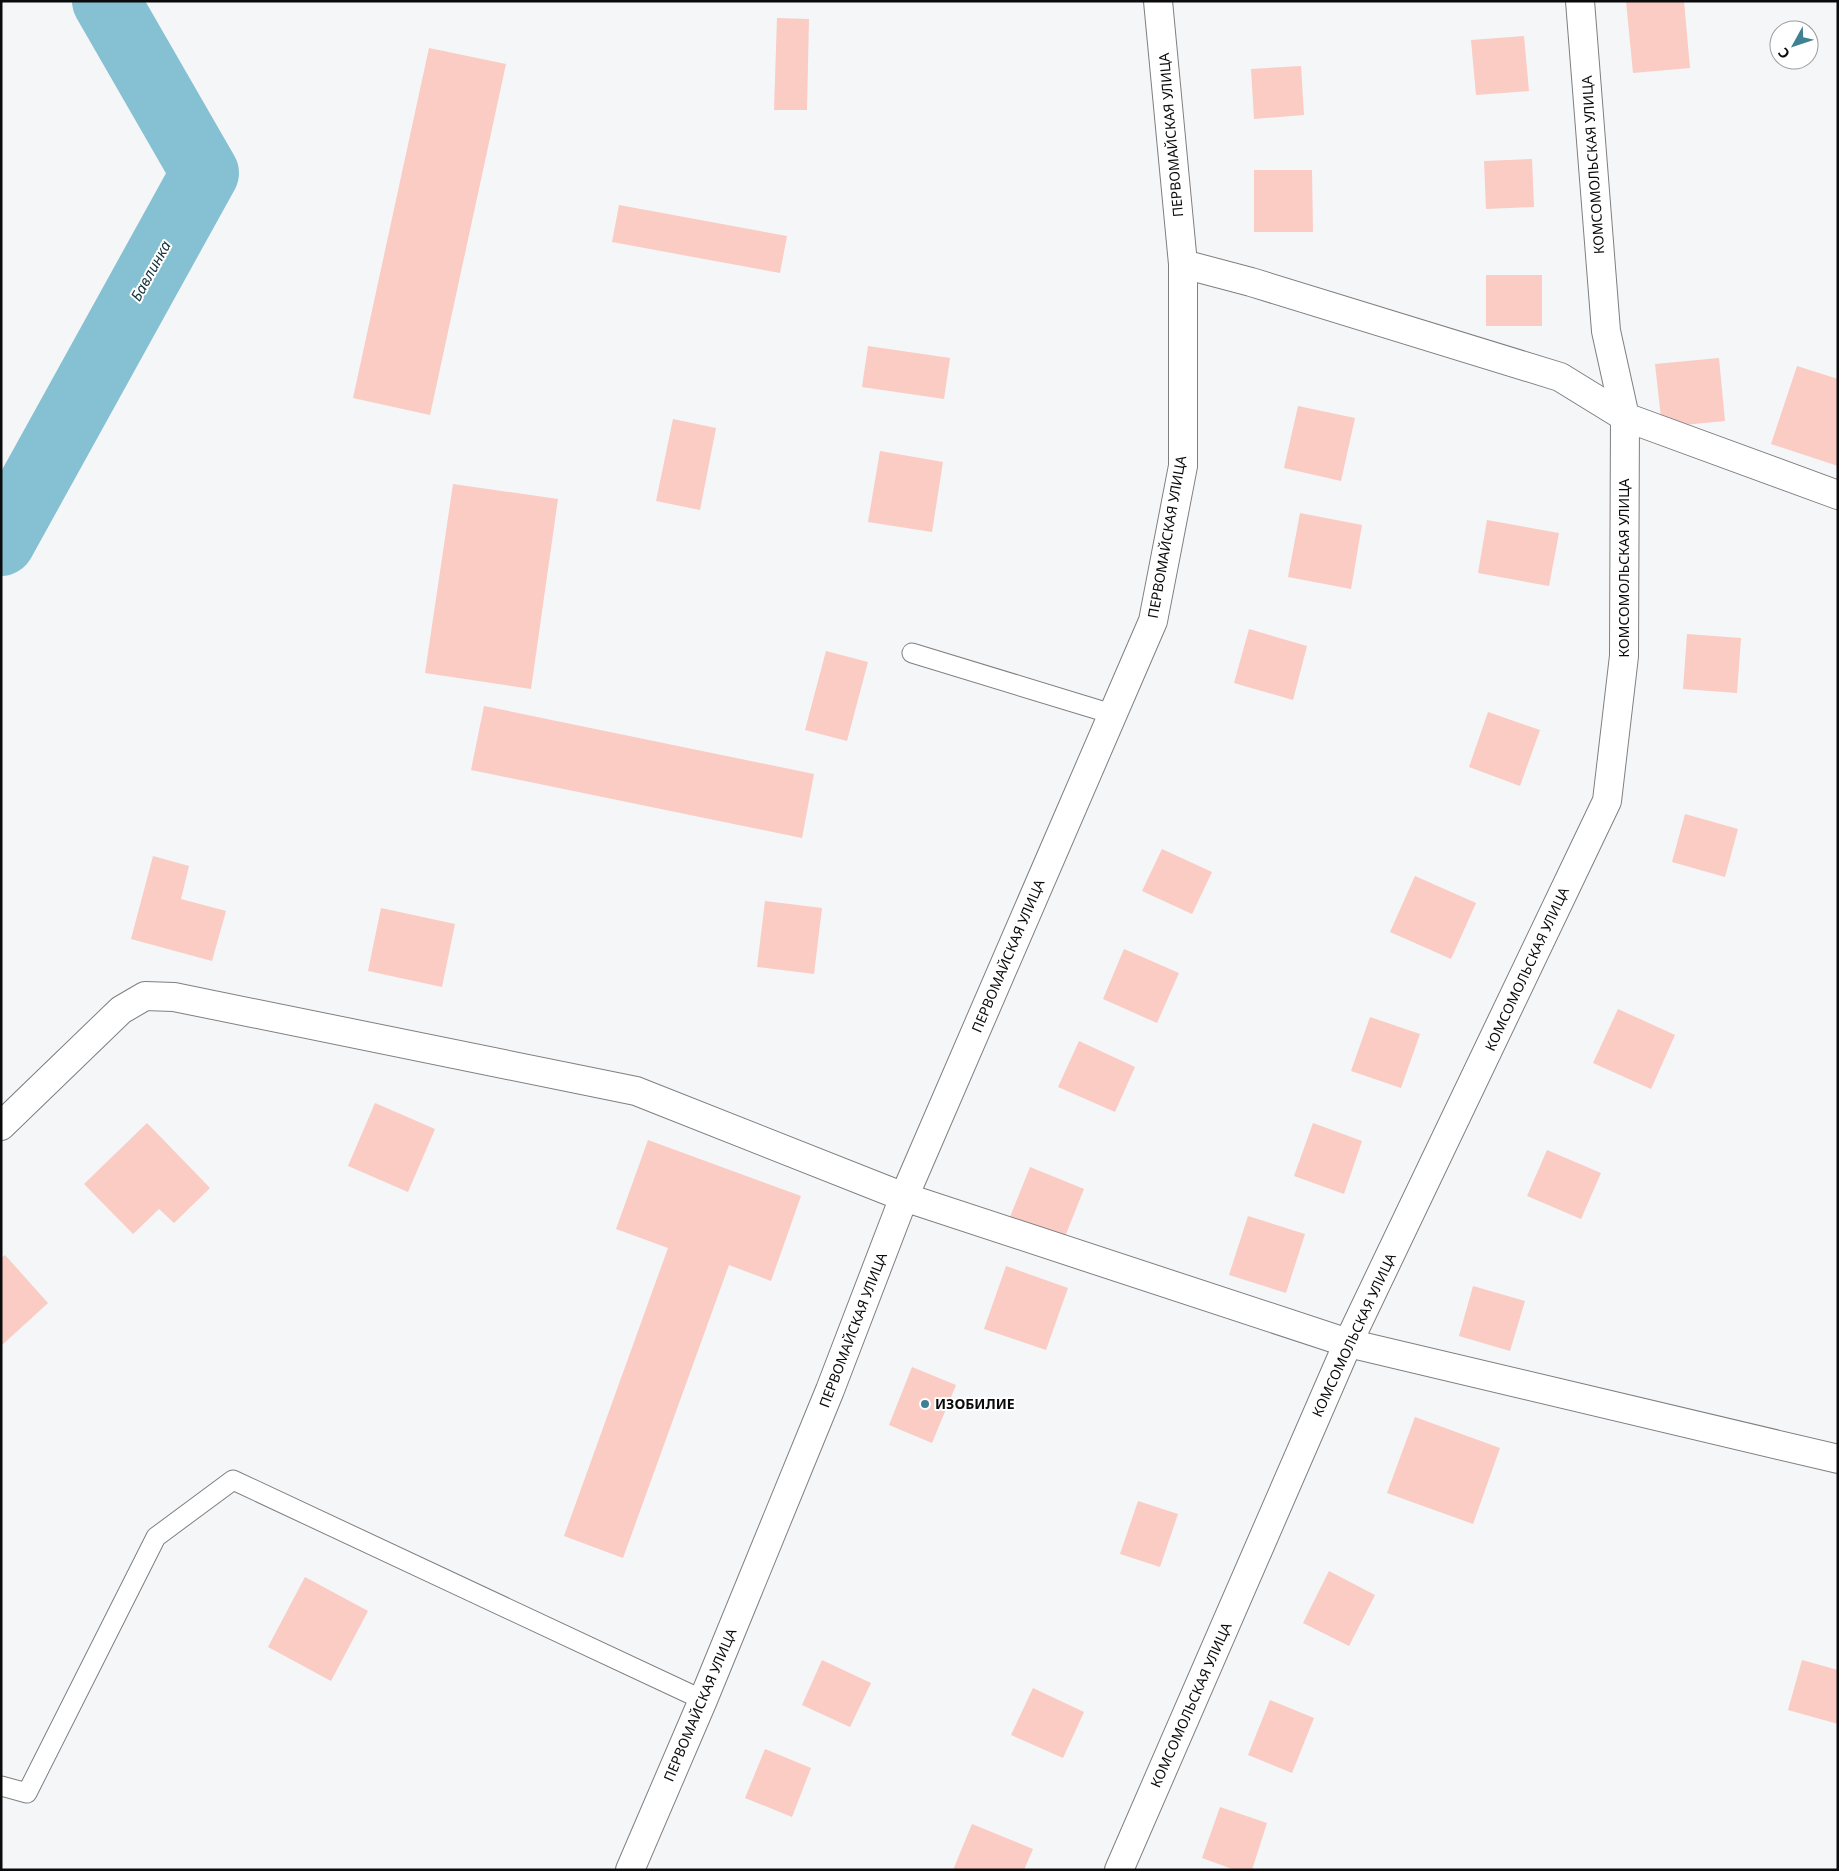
<svg xmlns="http://www.w3.org/2000/svg" width="1839" height="1871" font-family="'Noto Sans',sans-serif">
<rect width="100%" height="100%" fill="#f5f6f8"/>
<g fill="none" stroke-linecap="round" stroke-linejoin="round">
<path stroke="#85c1d3" stroke-width="68" d="M1 542 205 173 106 1"/>
</g>
<g fill="#faccc4">
<path d="M1626 1H1684L1690 68 1633 73Z"/>
<path d="M777 18 809 19 807 110H774Z"/>
<path d="M1524 36 1529 91 1476 95 1471 40Z"/>
<path d="M429 48 506 64 430 415 353 398Z"/>
<path d="M1301 66 1304 115 1254 119 1251 69Z"/>
<path d="M1532 159 1534 207 1486 209 1484 161Z"/>
<path d="M1254 170H1312L1313 232H1254Z"/>
<path d="M619 205 787 236 780 273 612 242Z"/>
<rect x="1486" y="275" width="56" height="51"/>
<path d="M868 346 950 358 944 399 862 387Z"/>
<path d="M1719 358 1725 421 1662 427 1655 364Z"/>
<path d="M1797 366 1838 379V466L1771 444Z"/>
<path d="M1298 406 1355 418 1341 481 1284 468Z"/>
<path d="M673 419 716 428 700 510 656 501Z"/>
<path d="M880 451 943 462 932 532 868 522Z"/>
<path d="M453 484 558 499 531 689 425 673Z"/>
<path d="M1300 513 1362 525 1351 589 1288 577Z"/>
<path d="M1487 520 1559 533 1549 586 1478 573Z"/>
<path d="M1249 629 1307 646 1293 700 1234 683Z"/>
<path d="M1687 634 1741 638 1737 693 1683 689Z"/>
<path d="M826 651 868 662 847 741 805 730Z"/>
<path d="M484 706 814 774 802 838 471 770Z"/>
<path d="M1488 712 1540 730 1520 786 1469 767Z"/>
<path d="M1685 814 1738 829 1725 877 1672 862Z"/>
<path d="M1162 849 1212 872 1192 914 1142 891Z"/>
<path d="M153 856 189 866 181 899 226 911 212 961 131 939Z"/>
<path d="M1415 876 1476 903 1451 959 1390 932Z"/>
<path d="M765 901 822 908 814 974 757 967Z"/>
<path d="M381 908 455 924 442 987 368 971Z"/>
<path d="M1124 949 1179 973 1157 1023 1103 999Z"/>
<path d="M1618 1009 1675 1035 1651 1089 1593 1063Z"/>
<path d="M1370 1017 1420 1034 1401 1088 1351 1071Z"/>
<path d="M1079 1041 1135 1067 1115 1112 1058 1087Z"/>
<path d="M375 1103 435 1129 408 1192 348 1166Z"/>
<path d="M147 1123 210 1188 174 1223 159 1209 133 1234 84 1184Z"/>
<path d="M1313 1123 1362 1141 1344 1194 1294 1176Z"/>
<path d="M648 1140 801 1196 771 1281 729 1265 623 1558 564 1536 668 1248 616 1229Z"/>
<path d="M1547 1150 1601 1173 1581 1219 1527 1196Z"/>
<path d="M1030 1167 1084 1189 1064 1239 1010 1217Z"/>
<path d="M1248 1216 1305 1234 1286 1293 1229 1275Z"/>
<path d="M5 1255 48 1303 1 1346V1258Z"/>
<path d="M1006 1266 1068 1288 1046 1350 984 1329Z"/>
<path d="M1473 1286 1525 1301 1510 1351 1459 1336Z"/>
<path d="M912 1367 956 1385 932 1443 889 1425Z"/>
<path d="M1415 1417 1500 1448 1473 1524 1387 1493Z"/>
<path d="M1138 1501 1178 1514 1160 1567 1120 1554Z"/>
<path d="M1329 1571 1375 1595 1349 1646 1303 1623Z"/>
<path d="M305 1577 368 1611 331 1681 268 1647Z"/>
<path d="M822 1660 871 1683 850 1727 802 1705Z"/>
<path d="M1802 1660 1838 1670V1724L1788 1710Z"/>
<path d="M1033 1688 1084 1712 1063 1758 1011 1735Z"/>
<path d="M1270 1700 1314 1718 1292 1773 1248 1755Z"/>
<path d="M765 1749 811 1768 792 1817 745 1798Z"/>
<path d="M1220 1807 1267 1823 1252 1870H1235L1202 1858Z"/>
<path d="M972 1824 1033 1849 1024 1870H953Z"/>
</g>
<g fill="none" stroke-linecap="round" stroke-linejoin="round">
<defs>
<g id="lane">
<path d="M912 653 1112 714"/>
<path d="M1 1786 27 1793 156 1537 233 1480 703 1700"/>
</g>
<g id="street">
<path d="M1183 264 1251 282 1560 377 1625 417 1838 495"/>
<path d="M1 1126 121 1010 145 996 174 997 636 1091 904 1197 1348 1343 1838 1459"/>
<path d="M1119 1870 1348 1343 1607 801 1624 656 1625 417 1606 331 1580 1"/>
</g>
<path id="secondary" d="M630 1870 703 1700 830 1390 904 1197 1153 621 1183 466V264L1158 1"/>
</defs>
<use href="#lane" stroke="#7e7f81" stroke-width="21"/>
<use href="#street" stroke="#7e7f81" stroke-width="30"/>
<use href="#secondary" stroke="#7e7f81" stroke-width="30"/>
<use href="#lane" stroke="#fff" stroke-width="19"/>
<use href="#street" stroke="#fff" stroke-width="28"/>
<use href="#secondary" stroke="#fff" stroke-width="28"/>
</g>
<circle fill="#3f8192" stroke="#fff" stroke-width="2" cx="925" cy="1404" r="5"/>
<g text-anchor="middle" stroke-width="4" stroke-linejoin="round" paint-order="stroke">
<g font-size="14" fill="#0b0b0c" stroke="#fff">
<text transform="translate(1171 135) rotate(-95)" y="5">ПЕРВОМАЙСКАЯ УЛИЦА</text>
<text transform="translate(1593 165) rotate(-94)" y="5">КОМСОМОЛЬСКАЯ УЛИЦА</text>
<text transform="translate(1167 537) rotate(-80)" y="5">ПЕРВОМАЙСКАЯ УЛИЦА</text>
<text transform="translate(1624 568) rotate(-90)" y="5">КОМСОМОЛЬСКАЯ УЛИЦА</text>
<text transform="translate(1008 956) rotate(-67)" y="5">ПЕРВОМАЙСКАЯ УЛИЦА</text>
<text transform="translate(1527 969) rotate(-65)" y="5">КОМСОМОЛЬСКАЯ УЛИЦА</text>
<text transform="translate(853 1330) rotate(-69)" y="5">ПЕРВОМАЙСКАЯ УЛИЦА</text>
<text transform="translate(1354 1335) rotate(-65)" y="5">КОМСОМОЛЬСКАЯ УЛИЦА</text>
<text transform="translate(700 1705) rotate(-67)" y="5">ПЕРВОМАЙСКАЯ УЛИЦА</text>
<text transform="translate(1191 1705) rotate(-66)" y="5">КОМСОМОЛЬСКАЯ УЛИЦА</text>
</g>
<g font-size="14" font-weight="bold" fill="#0b0b0c" stroke="#fff" text-anchor="start">
<text x="935" y="1409">ИЗОБИЛИЕ</text>
</g>
<g font-size="15" font-style="italic" fill="#14323b" stroke="#fff">
<text transform="translate(151 271) rotate(-61)" y="5">Бавлинка</text>
</g>
</g>
<rect width="1839" height="1871" fill="none" stroke="#0b0b0c" stroke-width="5"/>
<g transform="translate(1794 45) rotate(230)"><circle r="24" fill="#ffffff" stroke="#9d9d9e"/>
<path d="M0-4L9 19L0 12L-9 19Z" fill="#3f8192"/>
<text y="-8" font-size="14" font-weight="bold" text-anchor="middle" fill="#0b0b0c">С</text>
</g>
</svg>
